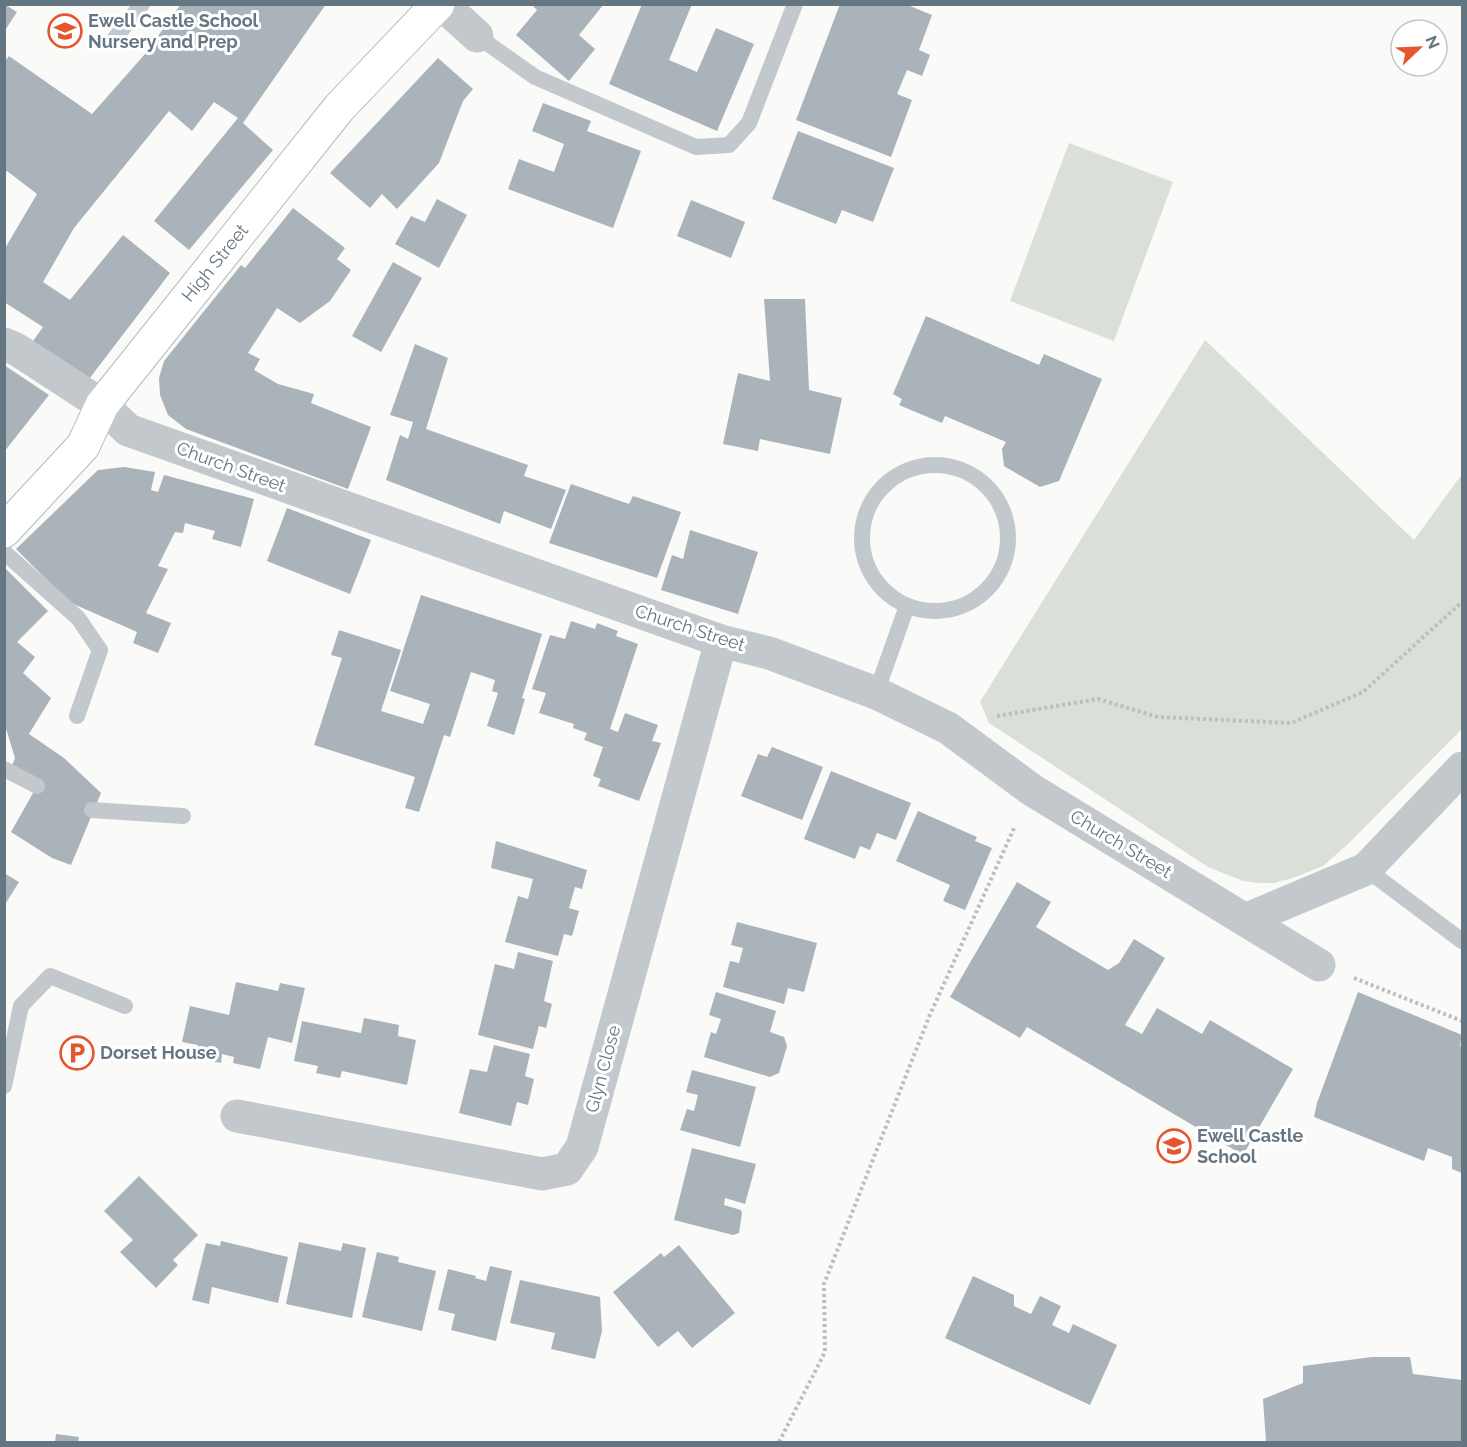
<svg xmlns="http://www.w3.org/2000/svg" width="1467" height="1447" font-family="Raleway,sans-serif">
<rect width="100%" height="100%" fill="#fafaf8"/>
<g fill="#dadfd7">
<path d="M1069 143 1173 182 1114 341 1010 301Z"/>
<path d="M1205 340 1414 540 1462 474V729L1348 844 1323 866 1293 878 1274 883H1258L1243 881 1208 867 989 723 980 702Z"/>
</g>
<g fill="#aab3b9">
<path d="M4 4 17 12 4 32Z"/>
<path d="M181 4H326L243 123 273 150 189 250 154 221 238 118 214 102 192 131 169 111 74 228 43 282 70 300 123 235 170 273 86 383 28 348 43 327 4 302V250L37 194 7 171 4 174V62L9 56 92 114 145 54Z"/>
<path d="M531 4H604L579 35 595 49 569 81 516 35 537 10Z"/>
<path d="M642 4H692L669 60 697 72 716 28 754 44 717 131 609 84Z"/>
<path d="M840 4H905L932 15 919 50 930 55 922 76 907 70 897 94 912 100 891 157 796 120Z"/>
<path d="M438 58 473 89 463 101 439 163 397 209 382 194 370 208 330 173Z"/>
<path d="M543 103 591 121 587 131 641 151 613 228 508 189 519 159 554 172 564 144 532 131Z"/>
<path d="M798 131 894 168 873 222 842 210 836 224 772 199Z"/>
<path d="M437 199 467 215 439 268 395 244 411 216 425 222Z"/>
<path d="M691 200 745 222 731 258 677 236Z"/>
<path d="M293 208 345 248 337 259 351 270 330 301 300 323 277 308 248 353 260 359 254 370 278 384 314 394 311 403 371 427 348 489 186 429 168 415 160 395 159 378 164 361 241 265 245 268Z"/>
<path d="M393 262 422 278 381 352 352 336Z"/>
<path d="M764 299H805L809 390 842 398 830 454 760 439 758 451 723 444 738 373 770 381Z"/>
<path d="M926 316 1039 365 1044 354 1102 379 1059 481 1040 487 1004 466 1002 449 1006 442 945 416 942 423 899 405 902 399 893 394Z"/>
<path d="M415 344 448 358 426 429 528 465 524 476 566 490 551 529 504 511 500 524 386 480 400 435 408 439 413 422 390 415Z"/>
<path d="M4 365 49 395 4 452Z"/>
<path d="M124 467 155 472 151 490 158 492 164 475 254 499 241 547 212 539 215 531 185 523 183 533 175 532 158 566 168 569 146 613 171 623 158 653 133 643 137 632 69 602 16 549 98 470Z"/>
<path d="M571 484 629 504 633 496 681 512 657 578 549 543Z"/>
<path d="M287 508 371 540 350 594 267 561Z"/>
<path d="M690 530 758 552 738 614 661 590 672 555 683 559Z"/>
<path d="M4 567 48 611 17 642 35 657 23 673 51 698 29 734 64 758 101 793 71 865 52 858 11 832 37 786 10 770 15 758 4 722Z"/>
<path d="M421 595 542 634 522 698 525 699 514 735 487 726 498 693 492 691 495 680 471 672 450 737 444 735 419 812 405 808 415 777 314 745 342 658 331 655 339 630 401 650 381 711 423 724 430 704 390 691Z"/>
<path d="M571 621 595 629 597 623 618 631 616 636 638 644 610 729 618 732 625 713 658 725 652 741 661 743 639 801 598 786 601 779 593 776 603 747 584 740 587 733 573 728 574 724 539 713 546 693 532 689 550 635 565 639Z"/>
<path d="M772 747 823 767 802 820 741 796 758 754 767 757Z"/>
<path d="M831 771 911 803 896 840 877 833 870 850 860 846 855 859 804 839Z"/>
<path d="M918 811 977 837 975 841 992 848 965 910 943 901 950 885 896 861Z"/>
<path d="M496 841 587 870 582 889 575 887 569 908 579 911 572 936 564 934 558 956 505 942 518 896 528 899 533 879 491 868Z"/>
<path d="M4 873 19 882 4 906Z"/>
<path d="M1017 882 1051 902 1036 927 1108 970 1119 963 1134 939 1165 958 1125 1025 1142 1034 1157 1008 1202 1034 1210 1020 1293 1069 1243 1155 1027 1027 1020 1038 950 997Z"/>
<path d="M737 922 817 943 804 992 788 988 784 1004 723 987 730 961 739 963 743 948 731 945Z"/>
<path d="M518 952 553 961 544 1001 552 1004 546 1028 539 1026 533 1049 478 1035 495 964 514 969Z"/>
<path d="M236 982 278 991 280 983 305 988 292 1043 268 1037 260 1069 233 1063 234 1057 222 1054 221 1063 196 1057 198 1045 182 1042 190 1006 229 1015Z"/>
<path d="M716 992 776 1011 770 1032 784 1037 787 1046 779 1073 770 1077 704 1057 711 1032 716 1034 721 1019 709 1015Z"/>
<path d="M1358 992 1462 1035 1460 1046 1462 1047V1173L1452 1169V1157L1428 1148 1424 1161 1314 1117 1317 1103Z"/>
<path d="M364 1018 399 1025 398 1036 416 1040 407 1085 342 1071 340 1078 316 1073 318 1066 294 1061 302 1021 361 1033Z"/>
<path d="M494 1045 530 1054 525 1076 534 1079 528 1105 517 1102 511 1126 459 1113 470 1069 487 1072Z"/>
<path d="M692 1070 756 1087 740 1147 680 1130 687 1109 694 1111 698 1095 686 1092Z"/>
<path d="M692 1148 756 1164 745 1204 725 1198 724 1205 741 1210 742 1213 739 1233 733 1235 674 1220Z"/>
<path d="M139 1176 198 1235 173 1260 178 1265 156 1288 120 1252 133 1240 104 1211Z"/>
<path d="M221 1241 288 1257 278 1303 212 1287 209 1304 192 1300 206 1243 220 1246Z"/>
<path d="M299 1242 341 1251 343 1243 366 1248 352 1318 286 1304Z"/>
<path d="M679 1245 735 1313 692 1348 678 1331 658 1347 613 1292 661 1253 664 1257Z"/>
<path d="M377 1252 399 1257 398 1262 436 1271 422 1331 362 1317Z"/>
<path d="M490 1266 512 1271 496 1341 451 1330 455 1314 438 1310 448 1269 476 1276 475 1278 486 1281Z"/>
<path d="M973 1276 1014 1295V1306L1031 1314 1040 1296 1061 1306 1052 1325 1069 1333 1073 1324 1117 1345 1090 1405 945 1338Z"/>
<path d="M520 1280 600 1297 602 1331 595 1359 551 1349 555 1333 510 1323Z"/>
<path d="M1372 1357H1410L1413 1374 1462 1380V1442H1266L1263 1399 1303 1383V1366Z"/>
<path d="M56 1434 79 1437 78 1442H55Z"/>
</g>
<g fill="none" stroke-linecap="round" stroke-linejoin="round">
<defs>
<path id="secondary" d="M4 531 83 446 102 405 339 108 438 4"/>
</defs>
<use href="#secondary" stroke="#b3babf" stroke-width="35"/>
<g stroke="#bbbfc2" stroke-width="4" stroke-dasharray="3 3" stroke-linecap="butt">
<path d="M997 716 1098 699 1158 717 1291 723 1363 692 1462 602"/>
<path d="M1354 978 1462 1021"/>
<path d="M779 1442 825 1352 824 1284 929 1017 1015 826"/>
</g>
<g stroke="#c3c8cc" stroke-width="16">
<path d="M477 36 535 77 696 147 729 145 749 123 795 4"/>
<path d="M112 42 142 4"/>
<circle cx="935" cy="538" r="73"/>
<path d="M4 552 78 618 100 650 77 716"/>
<path d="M876 693 907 606"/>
<path d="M4 769 37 786"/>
<path d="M92 810 183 816"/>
<path d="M1366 869 1462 941"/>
<path d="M4 1086 21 1006 50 976 125 1006"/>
</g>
<g stroke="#c3c8cc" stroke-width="33">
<path d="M442 4 477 36"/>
<path d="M4 344 16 349 102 405 128 430 721 641 769 653 876 693 948 728 1032 790 1319 965"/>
<path d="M1245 920 1366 869 1462 768"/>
<path d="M237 1116 542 1174 567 1169 582 1147 721 641"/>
</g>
<use href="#secondary" stroke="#fff" stroke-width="33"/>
</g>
<defs>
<symbol id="school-ring" viewBox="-11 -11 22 22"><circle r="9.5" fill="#fff" stroke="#e4572e" stroke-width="1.5"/><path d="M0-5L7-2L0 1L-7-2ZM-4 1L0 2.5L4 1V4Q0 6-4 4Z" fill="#e4572e"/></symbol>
<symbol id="parking-ring" viewBox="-11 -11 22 22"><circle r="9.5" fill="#fff" stroke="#e4572e" stroke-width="1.5"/><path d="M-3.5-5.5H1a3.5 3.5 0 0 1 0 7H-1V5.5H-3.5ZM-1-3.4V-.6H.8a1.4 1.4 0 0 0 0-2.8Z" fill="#e4572e"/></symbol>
</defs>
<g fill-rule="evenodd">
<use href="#school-ring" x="46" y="12" width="38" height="38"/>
<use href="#parking-ring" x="58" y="1034" width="38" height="38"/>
<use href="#school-ring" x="1155" y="1127" width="38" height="38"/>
</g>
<g text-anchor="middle" stroke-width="6" stroke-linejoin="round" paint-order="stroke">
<g font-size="18" font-weight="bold" fill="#657683" stroke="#fff" text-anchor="start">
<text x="88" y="27">Ewell Castle School<tspan x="88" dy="21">Nursery and Prep</tspan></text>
<text x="100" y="1059">Dorset House</text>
<text x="1197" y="1142">Ewell Castle<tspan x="1197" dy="21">School</tspan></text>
</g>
<g font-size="18" fill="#657683" stroke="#fff">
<text transform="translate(215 263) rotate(-51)" y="6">High Street</text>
<text transform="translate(231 467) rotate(20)" y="6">Church Street</text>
<text transform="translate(690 628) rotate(18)" y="6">Church Street</text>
<text transform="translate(1121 844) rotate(31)" y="6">Church Street</text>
<text transform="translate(603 1069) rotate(-75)" y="6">Glyn Close</text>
</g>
</g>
<rect width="1467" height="1447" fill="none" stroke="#657683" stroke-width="12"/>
<g transform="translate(1419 48) rotate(67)"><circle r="28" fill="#ffffff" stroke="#c1c8cd" stroke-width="1.5"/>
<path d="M0-4.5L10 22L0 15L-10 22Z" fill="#e4572e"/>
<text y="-9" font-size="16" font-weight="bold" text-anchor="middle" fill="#657683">N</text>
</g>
</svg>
